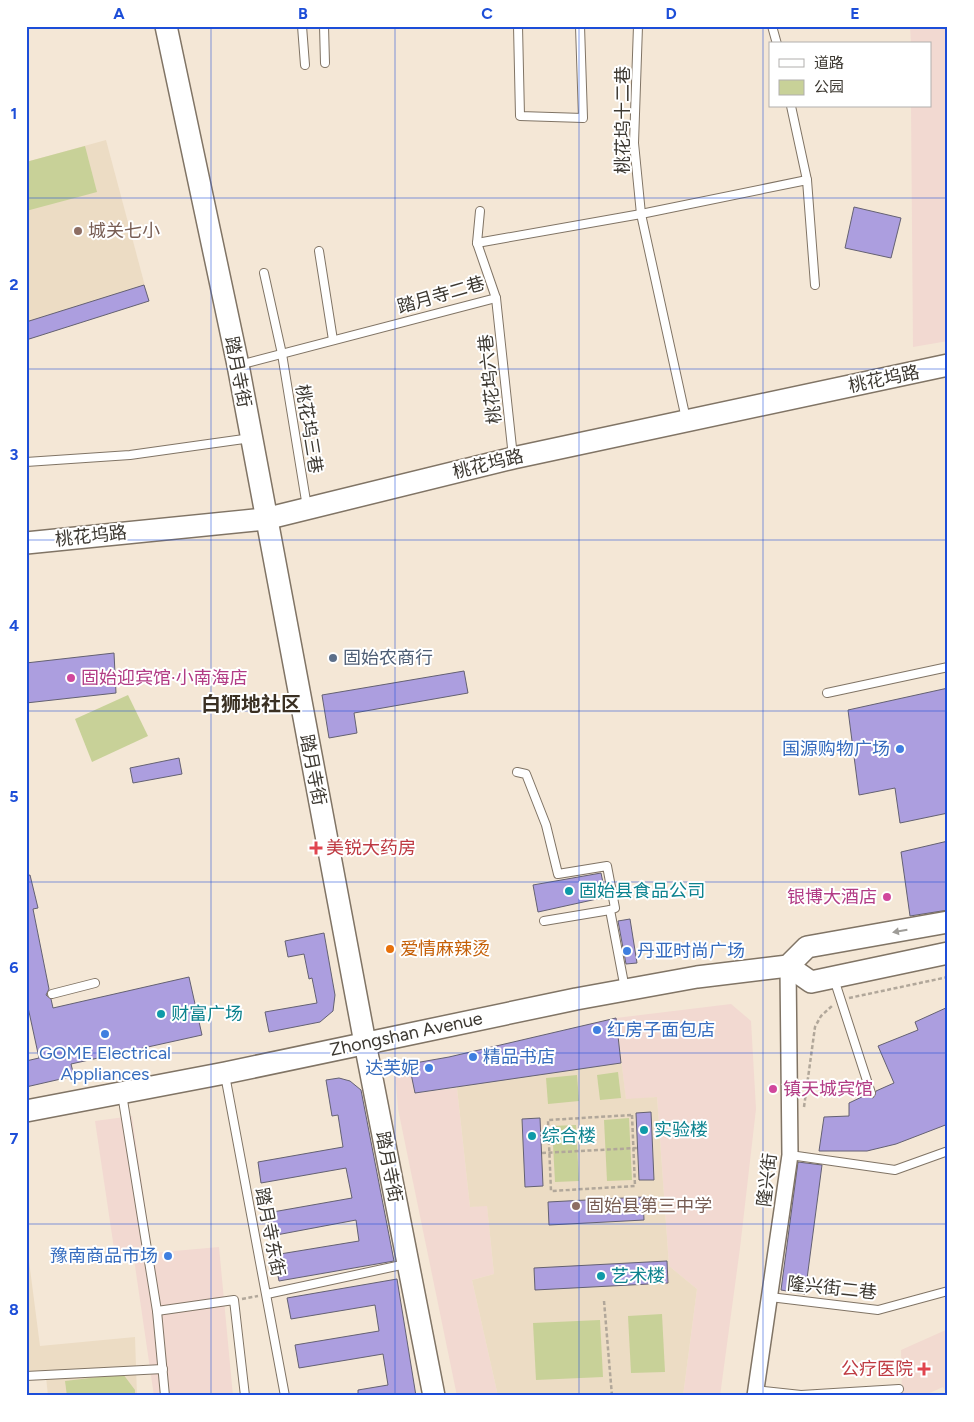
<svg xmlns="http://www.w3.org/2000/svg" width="974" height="1422" font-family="Figtree,'Noto Sans SC',sans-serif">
<rect width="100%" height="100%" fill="#f4e7d6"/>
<g fill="#f2d9d1">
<path d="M910 26H948V341L913 347 911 106H930V44H911Z"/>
<path d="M731 1004 751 1021 756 1109 740 1248 720 1396H683L697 1289 669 1266 657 1097 626 1100 616 1018Z"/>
<path d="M409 1064 415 1093 457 1088 470 1207 487 1205 494 1274 472 1280 498 1396H457L398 1109 395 1071Z"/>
<path d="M132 1116 152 1253 219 1247 233 1396H154L134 1259 116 1262 95 1121Z"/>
</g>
<g fill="#ecdcc4">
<path d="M106 140 149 301 26 340V162Z"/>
<path d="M616 1018 626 1099 657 1097 669 1266 697 1289 683 1396H498L472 1280 494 1274 487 1206 470 1207 457 1088 449 1057Z"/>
<path d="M26 1238 40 1346 135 1337 137 1396H48L46 1377 26 1378Z"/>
</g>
<path fill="#f2dad0" d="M948 1329V1396L943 1387 923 1396H902L901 1350Z"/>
<g fill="#c8d198">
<path d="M85 146 97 192 26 211V162Z"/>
<path d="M128 695 148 736 92 762 75 719Z"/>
<path d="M618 1072 621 1098 600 1100 597 1075Z"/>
<path d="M577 1075 579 1101 548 1104 546 1078Z"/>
<path d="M629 1118 632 1180 607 1181 604 1120Z"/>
<path d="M576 1125 579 1181 555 1182 552 1126Z"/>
<path d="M662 1314 665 1372 631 1373 628 1316Z"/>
<path d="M600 1320 603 1377 536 1380 533 1323Z"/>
<path d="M123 1374 135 1390V1396H67L65 1381Z"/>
</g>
<g fill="#ac9edf" stroke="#646172">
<path d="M854 207 901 218 891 258 845 248Z"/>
<path d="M144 285 149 301 26 340V322Z"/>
<path d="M114 653 116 693 26 703V663Z"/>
<path d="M464 671 468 693 354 713 357 733 329 738 322 695Z"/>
<path d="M948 688V813L900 823 895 788 859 795 848 710Z"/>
<path d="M179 758 182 774 133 783 130 768Z"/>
<path d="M948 841V910L910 916 901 852Z"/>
<path d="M601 873 606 897 538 912 533 885Z"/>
<path d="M30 875 38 908 33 909 49 989 46 995 51 999 53 1008 189 977 202 1035 71 1064 74 1076 26 1087V1061L39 1058 26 998V876Z"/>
<path d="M630 919 637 963 626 964 618 921Z"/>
<path d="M324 933 335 995 333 1011 320 1022 269 1032 265 1012 317 1003 312 978 309 979 304 954 288 957 285 941Z"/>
<path d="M948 1007V1124L896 1144 867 1151H819L824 1117 849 1116V1103L866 1095 873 1098 876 1091 894 1083 878 1046 918 1030 915 1022Z"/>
<path d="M616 1018 621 1063 415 1093 409 1064 449 1057Z"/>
<path d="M339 1078 350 1081 361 1090 394 1261 279 1281 274 1255 359 1241 356 1220 271 1236 267 1213 352 1198 346 1168 261 1183 258 1162 343 1147 338 1115 332 1116 326 1080Z"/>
<path d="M651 1112 654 1180H639L636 1113Z"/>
<path d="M540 1118 543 1186 525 1187 522 1119Z"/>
<path d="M798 1162 822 1165 805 1294 781 1290Z"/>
<path d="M643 1197 644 1220 549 1225 548 1202Z"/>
<path d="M667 1261 668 1283 535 1290 534 1268Z"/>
<path d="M397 1279 416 1396H358V1390L388 1385 383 1354 299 1368 295 1345 379 1331 375 1305 291 1319 287 1298Z"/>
</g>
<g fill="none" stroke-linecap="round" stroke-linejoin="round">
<defs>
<g id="lane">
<path d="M302 26 305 65"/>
<path d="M324 26 325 63"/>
<path d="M518 26 520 116 583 118 580 26"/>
<path d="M638 26 634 143 641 214 686 419"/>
<path d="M772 26 777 44"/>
<path d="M791 106 807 180"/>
<path d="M477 243 480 211"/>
<path d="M319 251 333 340"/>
<path d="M264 273 282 354 307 507"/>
<path d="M496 298 513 457"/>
<path d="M239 365 496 298 477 243 641 214 807 180 815 285"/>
<path d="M26 462 130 455 251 438"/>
<path d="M827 693 948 667"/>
<path d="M517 772 526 774 546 825 558 874 607 866 615 908 610 910 625 989"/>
<path d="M544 921 610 910"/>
<path d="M834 979 871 1093"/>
<path d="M52 994 95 983"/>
<path d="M225 1075 285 1396"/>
<path d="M122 1094 157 1311 165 1396"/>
<path d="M790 1155 895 1170 948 1151"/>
<path d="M267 1294 406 1264"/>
<path d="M770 1297 878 1310 948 1291"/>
<path d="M157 1311 234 1300 245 1396"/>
<path d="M26 1376 163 1369"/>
<path d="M755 1390 801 1395 899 1389"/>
</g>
<path id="street" d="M755 1396 790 1155 788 966"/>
<g id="secondary">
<path d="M166 26 238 365 365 1043 434 1396"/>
<path d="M26 543 265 519 513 458 948 365"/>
<path d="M788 966 811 982 948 953"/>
<path d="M26 1111 225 1073 576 999 697 977 788 966 807 947 948 922"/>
</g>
</defs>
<use href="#lane" stroke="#807465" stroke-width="10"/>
<use href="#street" stroke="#807465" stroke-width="18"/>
<use href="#secondary" stroke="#807465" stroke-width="24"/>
<g stroke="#b1a79a" stroke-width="2.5" stroke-dasharray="4 2.5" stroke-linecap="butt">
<path d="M849 998 948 977"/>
<path d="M804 1107 815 1027 821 1016 833 1005"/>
<path d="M632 1115 635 1186 551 1191 548 1120Z"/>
<path d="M542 1153 637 1148"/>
<path d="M242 1299 258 1296"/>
<path d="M604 1301 612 1396"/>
</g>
<use href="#lane" stroke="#fff" stroke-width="8"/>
<use href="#street" stroke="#fff" stroke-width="15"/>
<use href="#secondary" stroke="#fff" stroke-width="21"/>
</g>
<defs><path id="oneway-solid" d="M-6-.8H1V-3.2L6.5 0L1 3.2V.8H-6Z" transform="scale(1.25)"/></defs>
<use fill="#9e9c98" href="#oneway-solid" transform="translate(900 931) rotate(170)"/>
<path fill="none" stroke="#1d4ed8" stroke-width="1" stroke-opacity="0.55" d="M211 26V1396M395 26V1396M579 26V1396M763 26V1396M26 198H948M26 369H948M26 540H948M26 711H948M26 882H948M26 1053H948M26 1224H948"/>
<g fill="#8d6e63" stroke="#fff" stroke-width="2">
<circle cx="78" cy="231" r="5"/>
<circle cx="576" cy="1206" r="5"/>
</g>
<circle fill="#5c6f8a" stroke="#fff" stroke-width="2" cx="333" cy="658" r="5"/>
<g fill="#d1479c" stroke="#fff" stroke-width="2">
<circle cx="71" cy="678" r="5"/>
<circle cx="887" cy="897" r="5"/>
<circle cx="773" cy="1089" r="5"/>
</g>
<g fill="#3f7fe0" stroke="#fff" stroke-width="2">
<circle cx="900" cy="749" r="5"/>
<circle cx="627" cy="951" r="5"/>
<circle cx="597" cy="1030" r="5"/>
<circle cx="105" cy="1034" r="5"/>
<circle cx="473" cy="1057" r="5"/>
<circle cx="429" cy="1068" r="5"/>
<circle cx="168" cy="1256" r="5"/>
</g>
<g fill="#e0444e" stroke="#fff" stroke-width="2">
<path d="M313.5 840.5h5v5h5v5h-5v5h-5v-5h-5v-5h5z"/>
<path d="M921.5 1361.5h5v5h5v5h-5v5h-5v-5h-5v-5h5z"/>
</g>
<g fill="#0f9aa8" stroke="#fff" stroke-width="2">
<circle cx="569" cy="891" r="5"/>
<circle cx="161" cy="1014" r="5"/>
<circle cx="644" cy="1130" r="5"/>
<circle cx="532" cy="1136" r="5"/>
<circle cx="601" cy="1276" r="5"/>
</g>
<circle fill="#e8710a" stroke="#fff" stroke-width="2" cx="390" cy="949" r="5"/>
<g text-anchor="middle" stroke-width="4" stroke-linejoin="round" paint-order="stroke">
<g font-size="18" fill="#3c3831" stroke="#fff">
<text transform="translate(623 120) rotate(-90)" y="6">桃花坞十二巷</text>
<text transform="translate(441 295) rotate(-16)" y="6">踏月寺二巷</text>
<text transform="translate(238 372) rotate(79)" y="6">踏月寺街</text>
<text transform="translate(490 379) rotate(-96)" y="6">桃花坞六巷</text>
<text transform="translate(884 379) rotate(-12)" y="6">桃花坞路</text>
<text transform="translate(309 429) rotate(81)" y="6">桃花坞三巷</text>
<text transform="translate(488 464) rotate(-14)" y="6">桃花坞路</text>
<text transform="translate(91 536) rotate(-6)" y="6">桃花坞路</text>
<text transform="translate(313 770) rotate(79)" y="6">踏月寺街</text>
<text transform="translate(406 1034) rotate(-12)" y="6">Zhongshan Avenue</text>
<text transform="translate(389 1167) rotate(79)" y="6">踏月寺街</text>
<text transform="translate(767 1180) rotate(-83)" y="6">隆兴街</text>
<text transform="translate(270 1232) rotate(79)" y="6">踏月寺东街</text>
<text transform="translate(832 1288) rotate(6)" y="6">隆兴街二巷</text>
</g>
<g font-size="18" fill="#785e54" stroke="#fff" text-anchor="start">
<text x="88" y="237">城关七小</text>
<text x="586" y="1212">固始县第三中学</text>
</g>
<g font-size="18" fill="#4e5e75" stroke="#fff" text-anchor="start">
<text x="343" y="664">固始农商行</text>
</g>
<g font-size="18" fill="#b23c85" stroke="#fff" text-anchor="start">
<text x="81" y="684">固始迎宾馆·小南海店</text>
<text x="877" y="903" text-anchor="end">银博大酒店</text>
<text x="783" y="1095">镇天城宾馆</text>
</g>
<g font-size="18" fill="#366cbe" stroke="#fff" text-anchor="end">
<text x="890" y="755">国源购物广场</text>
<text x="637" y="957" text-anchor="start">丹亚时尚广场</text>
<text x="607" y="1036" text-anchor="start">红房子面包店</text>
<text x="105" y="1059" text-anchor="middle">GOME Electrical<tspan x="105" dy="21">Appliances</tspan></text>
<text x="483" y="1063" text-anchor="start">精品书店</text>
<text x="419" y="1074">达芙妮</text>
<text x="158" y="1262">豫南商品市场</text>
</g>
<g font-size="18" fill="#be3a42" stroke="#fff" text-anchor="start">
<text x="326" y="854">美锐大药房</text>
<text x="913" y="1375" text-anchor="end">公疗医院</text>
</g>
<g font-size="18" fill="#0d838f" stroke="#fff" text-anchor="start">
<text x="579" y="897">固始县食品公司</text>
<text x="171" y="1020">财富广场</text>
<text x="654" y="1136">实验楼</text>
<text x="542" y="1142">综合楼</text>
<text x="611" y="1282">艺术楼</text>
</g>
<g font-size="18" fill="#c56008" stroke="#fff" text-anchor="start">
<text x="400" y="955">爱情麻辣烫</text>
</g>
<g font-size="20" font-weight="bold" fill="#3a3023" stroke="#fff">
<text x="251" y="711">白狮地社区</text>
</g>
</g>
<rect width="974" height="1422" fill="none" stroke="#ffffff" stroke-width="55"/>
<rect x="769" y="42" width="162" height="65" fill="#ffffff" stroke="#b1afad"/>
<rect x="779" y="59" width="25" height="8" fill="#ffffff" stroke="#b1afad"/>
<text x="814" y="68" font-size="15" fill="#3c3831">道路</text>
<rect x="779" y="80" width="25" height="15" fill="#c8d198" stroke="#b1afad"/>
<text x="814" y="92" font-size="15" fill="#3c3831">公园</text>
<rect x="28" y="28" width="918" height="1366" fill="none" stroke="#1d4ed8" stroke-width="2"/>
<g font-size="16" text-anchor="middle" font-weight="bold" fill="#1d4ed8">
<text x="119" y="19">A</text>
<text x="303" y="19">B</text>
<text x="487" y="19">C</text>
<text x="671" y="19">D</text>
<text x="855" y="19">E</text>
<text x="14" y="119">1</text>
<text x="14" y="290">2</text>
<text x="14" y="460">3</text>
<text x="14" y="631">4</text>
<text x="14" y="802">5</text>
<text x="14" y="973">6</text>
<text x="14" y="1144">7</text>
<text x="14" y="1315">8</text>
</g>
</svg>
